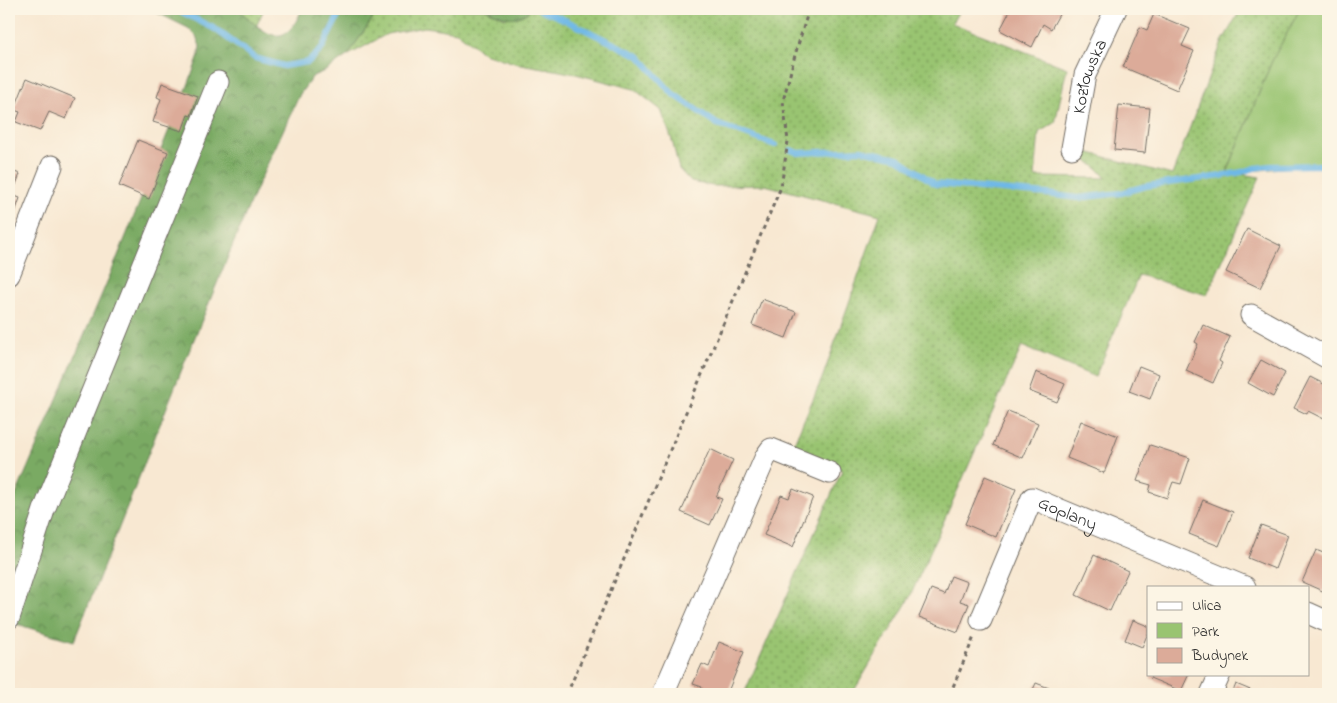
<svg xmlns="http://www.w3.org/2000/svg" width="1337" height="703" font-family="'Indie Flower',sans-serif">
<defs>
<pattern id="grass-dots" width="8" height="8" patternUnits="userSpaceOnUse" patternTransform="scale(1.25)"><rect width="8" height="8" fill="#99c471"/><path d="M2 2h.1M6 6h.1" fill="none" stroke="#7d9f5d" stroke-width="1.8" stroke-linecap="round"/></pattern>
<pattern id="forest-crowns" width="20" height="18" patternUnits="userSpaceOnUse" patternTransform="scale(1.25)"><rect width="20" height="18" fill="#7aaa63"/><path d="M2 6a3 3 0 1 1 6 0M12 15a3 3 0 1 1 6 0" fill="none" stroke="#648b52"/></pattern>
</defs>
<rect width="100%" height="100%" fill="#fcf5e5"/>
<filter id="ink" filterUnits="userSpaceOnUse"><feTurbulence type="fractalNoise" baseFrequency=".02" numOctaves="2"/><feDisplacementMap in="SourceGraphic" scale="10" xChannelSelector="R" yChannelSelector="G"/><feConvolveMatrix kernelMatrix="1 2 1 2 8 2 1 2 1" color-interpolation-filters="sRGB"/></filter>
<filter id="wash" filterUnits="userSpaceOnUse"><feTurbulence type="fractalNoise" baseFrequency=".0096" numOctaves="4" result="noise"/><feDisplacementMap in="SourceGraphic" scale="20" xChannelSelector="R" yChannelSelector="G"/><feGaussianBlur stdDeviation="1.12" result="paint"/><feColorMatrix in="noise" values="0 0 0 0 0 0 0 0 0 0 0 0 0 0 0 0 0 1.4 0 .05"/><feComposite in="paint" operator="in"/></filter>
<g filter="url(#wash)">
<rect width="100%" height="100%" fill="#f8e8d2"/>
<g fill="url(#grass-dots)" stroke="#62784e">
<path d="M234 9H264L255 29Z"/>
<path d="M379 9H485L505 18 527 13 531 9H647L652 10 653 9H960L952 23 1067 68 1055 123 1039 132 1035 177 1106 178 1099 170 1072 148 1172 175 1222 42 1241 9H1300L1272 61 1227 172 1260 177 1207 295 1139 275 1095 377 1022 346 909 599 852 694H744L842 470 791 450 823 376 880 215 765 185 713 186 691 182 679 169 672 140 661 110 634 89 576 74 515 63 483 53 457 32 425 27 387 34 347 56Z"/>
</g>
<g fill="url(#forest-crowns)" stroke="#526a47">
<path d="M149 9H238C263 31 283 55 302 9H379L347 56 327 70 313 76 300 94 255 191 188 354 74 641 9 622V511L113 268 171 125 187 88 199 55 200 46 196 36 188 28Z"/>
<path d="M485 9H531C516 24 502 16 485 9Z"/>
</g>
<path fill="#99c471" stroke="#62784e" d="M1300 9H1328V165L1326 164 1227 173 1272 61Z"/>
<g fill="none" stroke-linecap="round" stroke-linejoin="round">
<g stroke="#6eb8e6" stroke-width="6">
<path d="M176 9 215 29 255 58 284 66 308 62 321 50 342 9"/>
<path d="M539 9 561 18 639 56 672 93 717 124 775 145"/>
<path d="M791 150 798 153 861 150 898 158 935 184 1047 194 1078 198 1121 193 1146 186 1221 176 1242 172 1255 168 1270 166 1319 165 1326 166 1328 168"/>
</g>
</g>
<g id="blocks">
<g fill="#dcab99">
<path d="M1006 9H1062L1051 29 1043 24 1032 47 1000 30 1010 11Z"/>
<path d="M1154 14 1190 29 1182 46 1194 51 1177 90 1123 67 1140 27 1147 30Z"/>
<path d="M27 78 75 98 66 119 49 112 40 131 16 122 20 112 14 110Z"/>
<path d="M162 83 198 96 191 116 188 115 182 131 153 122 161 99 157 97Z"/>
<path d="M1119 105 1150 108 1145 153 1114 150Z"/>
<path d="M138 140 168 152 149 199 119 186Z"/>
<path d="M9 170 20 174 12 195 20 198 9 230Z"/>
<path d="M1247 229 1281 246 1260 288 1226 272Z"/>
<path d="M762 299 796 312 786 338 752 325Z"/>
<path d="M1203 325 1230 337 1219 361 1222 363 1213 383 1186 371 1198 344 1195 342Z"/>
<path d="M1261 360 1285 373 1273 397 1248 383Z"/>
<path d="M1139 366 1159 374 1150 399 1129 391Z"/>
<path d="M1036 372 1065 384 1057 402 1029 391Z"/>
<path d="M1310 377 1328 386V421L1308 411 1307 414 1294 408Z"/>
<path d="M1008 411 1038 423 1023 458 993 445Z"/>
<path d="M1081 421 1118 436 1104 473 1067 458Z"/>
<path d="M1150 445 1190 458 1181 484 1173 482 1167 498 1149 492 1151 485 1137 481Z"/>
<path d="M710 449 733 460 716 497 722 499 710 525 681 512Z"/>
<path d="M985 476 1016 489 996 537 965 524Z"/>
<path d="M793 489 813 497 793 547 764 535 781 495 789 498Z"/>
<path d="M1203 500 1233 512 1219 546 1189 534Z"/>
<path d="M1261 525 1288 535 1275 569 1248 558Z"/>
<path d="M1316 550 1328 555V590L1327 593 1302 582Z"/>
<path d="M1094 555 1128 571 1110 611 1076 595Z"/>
<path d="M951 576 967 582 960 601 969 604 958 632 919 617 931 589 944 594Z"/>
<path d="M1133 620 1148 626V633L1142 647 1125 640Z"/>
<path d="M719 642 744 652 727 694H699L702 687 693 684 702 664 709 667Z"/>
<path d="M1152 674H1189L1181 691 1150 678Z"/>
<path d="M1036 683 1062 693 1061 694H1031Z"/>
<path d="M1236 684 1260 694H1232Z"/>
</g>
</g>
</g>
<g filter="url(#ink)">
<use href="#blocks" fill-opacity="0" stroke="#736d65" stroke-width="1"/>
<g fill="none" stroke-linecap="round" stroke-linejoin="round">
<defs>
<g id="minor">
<path id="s1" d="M1072 148 1085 75 1116 9"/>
<path d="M9 275 52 166"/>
<path d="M1251 315 1328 358"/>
<path d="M1308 613 1328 622"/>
<path d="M9 618 44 510 218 82"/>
<path id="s2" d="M981 620 1032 498 1245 587"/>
<path d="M663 694 766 456 771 449 830 473"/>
<path d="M1211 694 1220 674"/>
</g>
</defs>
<use href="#minor" stroke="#736d65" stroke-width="23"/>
<g stroke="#736d65" stroke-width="3" stroke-dasharray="4 4" stroke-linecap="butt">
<path d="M567 694 781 187 788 141 783 101 795 55 809 9"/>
<path d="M950 694 974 637"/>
</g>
<use href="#minor" stroke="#fff" stroke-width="21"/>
</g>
</g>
<g text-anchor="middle" stroke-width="4" stroke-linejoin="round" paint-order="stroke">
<g font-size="18" fill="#2b2b2b" stroke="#fcf5e5">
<text dy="6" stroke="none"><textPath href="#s1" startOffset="74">Kozłowska</textPath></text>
<text dy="6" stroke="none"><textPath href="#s2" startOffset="171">Goplany</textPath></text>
</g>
</g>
<rect width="1337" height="703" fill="none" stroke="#fcf5e5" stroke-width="30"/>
<rect x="1147" y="586" width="162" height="90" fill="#fcf5e5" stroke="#a8a49b"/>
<rect x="1157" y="602" width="25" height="8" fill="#ffffff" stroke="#a8a49b"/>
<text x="1192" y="610" font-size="15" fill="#2b2b2b">Ulica</text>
<rect x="1157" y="623" width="25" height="15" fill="#99c471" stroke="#a8a49b"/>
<text x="1192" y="636" font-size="15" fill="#2b2b2b">Park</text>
<rect x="1157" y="648" width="25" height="15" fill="#dcab99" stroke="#a8a49b"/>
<text x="1192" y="660" font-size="15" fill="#2b2b2b">Budynek</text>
</svg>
